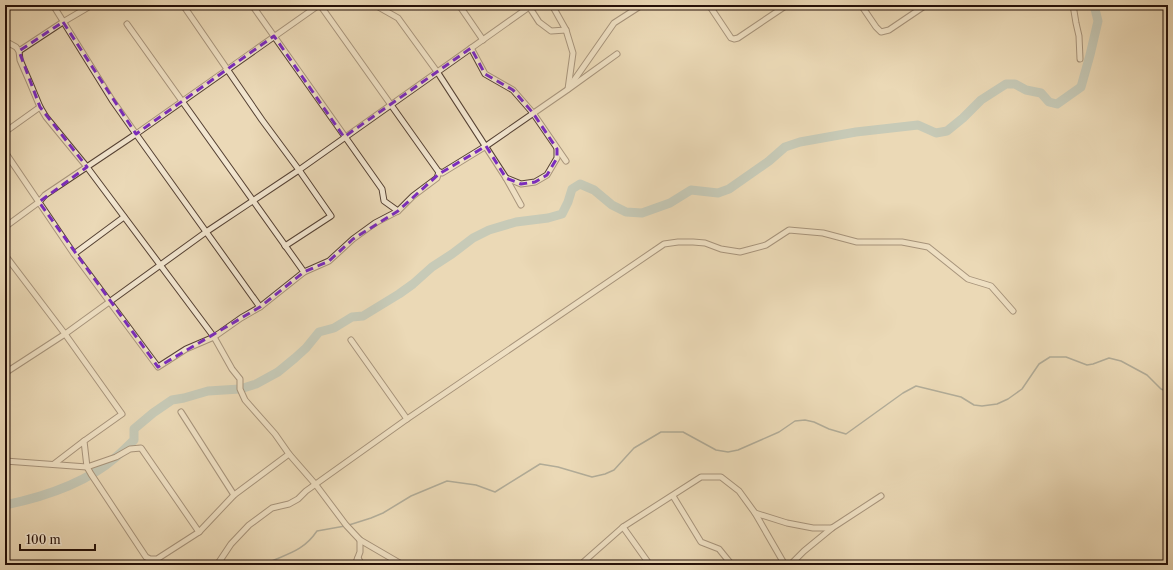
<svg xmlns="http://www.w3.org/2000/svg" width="1173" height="570" font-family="'Libre Caslon Text',serif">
<rect width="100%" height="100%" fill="#ebd9b7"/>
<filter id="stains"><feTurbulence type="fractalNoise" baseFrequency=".005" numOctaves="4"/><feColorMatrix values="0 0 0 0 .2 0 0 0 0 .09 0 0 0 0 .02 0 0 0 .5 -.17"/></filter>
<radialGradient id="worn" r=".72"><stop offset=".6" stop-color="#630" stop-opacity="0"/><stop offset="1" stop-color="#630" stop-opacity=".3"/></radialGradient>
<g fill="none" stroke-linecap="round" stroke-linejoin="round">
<g stroke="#6c7572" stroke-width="1.5">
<path d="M349 525 371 518 383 513 411 496 447 481 476 485 495 492 540 464 558 467 592 477 605 474 614 470 634 448 661 432H683L716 450 728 452 738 450 779 432 795 421 805 420 814 422 829 429 846 434 903 393 916 386 961 397 974 405 982 406 997 404 1008 399 1022 389 1039 364 1050 357H1066L1087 365 1093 364 1109 358 1121 361 1147 375 1161 389 1168 392"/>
<path d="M263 565C285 554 302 553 317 531L345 526"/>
</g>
<path stroke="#9bb8b8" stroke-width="9" d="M5 505C44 497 85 484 116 457 122 452 128 446 134 440V429L153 413 172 400 184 398 208 391 240 389 256 384 278 372 295 358 306 348 319 332 334 328 352 317 363 316 399 294 413 284 432 267 452 254 473 238 489 230 516 222 548 218 562 214 568 202 572 189 580 184 594 190 612 205 626 212 642 213 670 203 691 190 718 193 729 189 769 161 785 147 800 142 856 132 918 125 936 133 947 131 963 118 981 100 1006 84H1015L1026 90 1041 93 1049 102 1057 104 1081 87 1090 55 1098 21 1094 5"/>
<defs>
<g id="minor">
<path d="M183 5 262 120 299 170 331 216 285 246"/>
<path d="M252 5 382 189 384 201 398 211"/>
<path d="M320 5 438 171 442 173 486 146 567 90 617 54"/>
<path d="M375 5 398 18 438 73 506 178 521 205"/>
<path d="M459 5 483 40"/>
<path d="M528 5 539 22 551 31 566 30"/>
<path d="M552 5 566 30 573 53 568 89"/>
<path d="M709 5 731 38 734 39 738 38 787 5"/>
<path d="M861 5 876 27 881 32 889 30 926 5"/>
<path d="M1073 5 1076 23 1079 36 1080 59"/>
<path d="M5 41 16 47 19 51 20 60 30 83 40 107 46 117 87 167 214 337 232 369 240 379V389L245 400 275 434 289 454 316 485 346 525 360 540 403 565"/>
<path d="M471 48 485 74 513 90 533 113 566 161"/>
<path d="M19 51 63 22 92 5"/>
<path d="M570 86 614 23 642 5"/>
<path d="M5 132 40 107"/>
<path d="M5 152 74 254 158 367 186 349 214 337 241 318 260 307 304 272 127 24"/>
<path d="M506 178 521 184 535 182 547 175 557 158V149"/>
<path d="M5 227 39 202 45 195 136 134 112 100 53 5"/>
<path d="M74 254 124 217"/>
<path d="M5 255 65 334 122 414 84 441 87 467 91 474 146 557 150 559H157L199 532 234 495 289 454"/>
<path d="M304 272 329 261 353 239 375 223 398 211 413 196 437 178 439 172"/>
<path d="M260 307 136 134 319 5"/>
<path d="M351 340 407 419"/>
<path d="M5 373 65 334 206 232 299 170 532 5"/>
<path d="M181 412 234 495"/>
<path d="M5 461 87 467 116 457 130 449 141 448 199 532"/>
<path d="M54 464 84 441"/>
<path d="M673 496 701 542 719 549 732 565"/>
<path d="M755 513 785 565"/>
<path d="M623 527 650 565"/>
<path d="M358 558 362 565"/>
<path d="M217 565 231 544 249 525 272 508 289 504 298 499 306 491 407 419 664 244 678 242H693L705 243 721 249 740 252 766 245 789 230 823 233 857 242H902L928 247 968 279 991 286 1013 311"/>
<path d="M355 565 360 552V540"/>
<path d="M580 565 623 527 701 477H721L739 491 755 513 787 523 813 528H832L881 496"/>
<path d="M790 565 804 551 832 528"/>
</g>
</defs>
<use href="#minor" stroke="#564234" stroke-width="7"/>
<use href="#minor" stroke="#f2e6d0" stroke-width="5"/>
</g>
<path d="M0 0H1173V570H0ZM63 22 136 134 274 36 344 137 471 48 485 74 513 90 533 113 557 149V158L547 175 535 182 521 184 506 178 486 146 439 174 398 211 353 239 329 261 304 272 260 307 158 367 39 202 87 167 40 107 19 51Z" fill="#ebd9b7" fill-opacity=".55" fill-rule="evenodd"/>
<path fill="none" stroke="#7b2cbf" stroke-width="3" stroke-dasharray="8 5" stroke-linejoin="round" d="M63 22 136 134 274 36 344 137 471 48 485 74 513 90 533 113 557 149V158L547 175 535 182 521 184 506 178 486 146 439 174 398 211 353 239 329 261 304 272 260 307 158 367 39 202 87 167 40 107 19 51Z"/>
<rect width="1173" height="570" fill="none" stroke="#ebd9b7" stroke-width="20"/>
<rect x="6" y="6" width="1161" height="558" fill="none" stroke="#251008" stroke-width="2"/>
<rect x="10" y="10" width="1153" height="550" fill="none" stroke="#251008"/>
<path d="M20 544v6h75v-6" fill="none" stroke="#251008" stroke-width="2"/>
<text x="26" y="544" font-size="12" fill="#251008" stroke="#f2e6d0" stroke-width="3" paint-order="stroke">100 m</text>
<rect width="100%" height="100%" filter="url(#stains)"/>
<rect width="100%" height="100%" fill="url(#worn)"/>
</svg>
